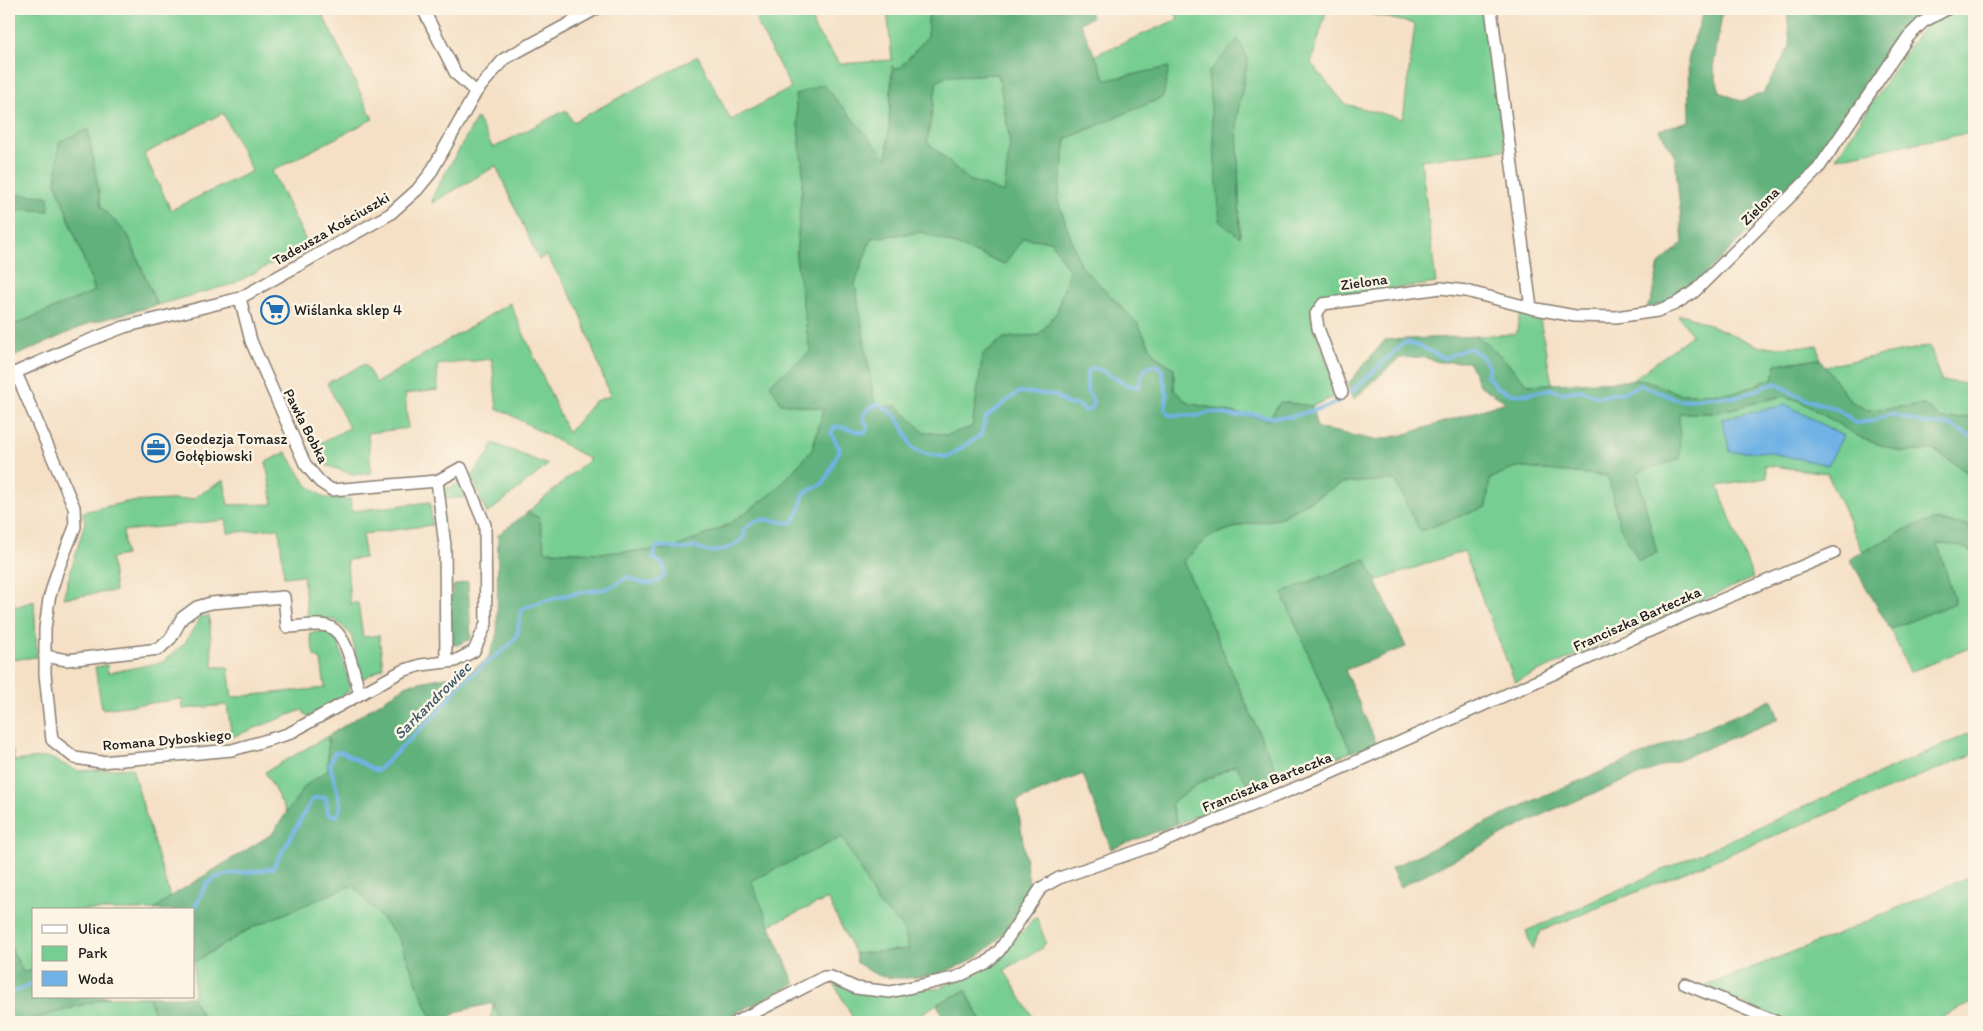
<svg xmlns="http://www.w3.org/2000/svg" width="1983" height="1031" font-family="Itim,sans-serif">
<rect width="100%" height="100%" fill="#fcf5e5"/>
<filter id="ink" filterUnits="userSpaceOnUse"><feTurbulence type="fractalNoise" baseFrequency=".02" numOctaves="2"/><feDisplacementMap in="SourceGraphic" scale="10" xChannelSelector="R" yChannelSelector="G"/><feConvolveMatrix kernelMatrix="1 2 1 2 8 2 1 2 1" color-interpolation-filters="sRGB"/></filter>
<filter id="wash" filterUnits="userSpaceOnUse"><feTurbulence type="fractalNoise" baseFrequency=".0096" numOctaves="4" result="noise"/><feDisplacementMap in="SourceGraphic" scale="20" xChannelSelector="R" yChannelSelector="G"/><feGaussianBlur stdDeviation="1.12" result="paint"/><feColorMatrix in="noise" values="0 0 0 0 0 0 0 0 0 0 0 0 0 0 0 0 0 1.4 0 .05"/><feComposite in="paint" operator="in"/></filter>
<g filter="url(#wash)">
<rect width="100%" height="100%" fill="#f5e0c6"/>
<g fill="#77ce92" stroke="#4a7557" fill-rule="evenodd">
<path d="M9 9H320L373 119 272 171 308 245 233 284 157 305 128 235 101 207 88 130 56 183 95 291 9 327V215L24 209 49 211 13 194 9 195ZM223 113 252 171 171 210 144 154Z"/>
<path d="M768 9H811L814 28 840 64 892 60 887 9H929L927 37 900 68 893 69 892 65 887 160 823 84 795 95 803 173 796 257 810 352 781 403 824 409 812 450 773 493 728 525 672 549 603 553 545 551 539 518 528 512 590 459 502 410H497L492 359 437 365 438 390 405 394 408 428 368 433 371 473 355 475 322 464 313 447 349 428 327 383 365 364 376 383 510 303 568 433 595 401 610 396 578 307 546 255 539 260 496 166 432 203 434 193 477 118 493 148 566 110 573 122 698 56 731 120 791 88 756 21Z"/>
<path d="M1174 9H1327L1311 63 1345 104 1403 119 1415 24 1348 9H1486L1505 150 1421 160 1436 283 1327 298 1312 308V321L1339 395 1312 406 1280 402 1269 420 1188 403 1174 390V368L1155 356 1138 324 1080 265 1058 201 1066 139 1163 97 1106 80 1095 55 1178 19ZM1248 59 1237 116 1240 236 1208 73Z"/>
<path d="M1953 9H1974V132L1836 158 1912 42 1928 23Z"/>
<path d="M998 74 1010 142 1005 194 969 180 927 142 937 81 948 76Z"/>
<path d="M922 232 1004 264 1023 238 1051 241 1069 270 1057 312 1039 335 1004 338 983 354 972 427 947 435 923 432 898 406 875 407 855 284 871 238Z"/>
<path d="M1521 309 1539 314 1552 384 1528 385 1502 357 1476 336 1516 334Z"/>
<path d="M1678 315H1686L1761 347 1818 346 1820 359 1775 364 1774 378 1734 393 1679 394 1645 380 1631 381 1692 335Z"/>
<path d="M1930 346 1941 381 1974 384V417L1942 419 1923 405 1867 410 1849 400 1825 366Z"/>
<path d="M1783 396 1800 401 1863 439 1901 452 1934 450 1968 473V491L1974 492V526L1933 520 1906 529 1863 552 1827 473 1765 465 1767 478 1718 486 1753 578 1515 682 1464 551 1376 581 1365 559 1282 593 1351 752 1279 778 1183 561 1210 536 1242 525 1278 519 1342 483 1395 480 1420 531 1490 479 1515 467 1608 476 1620 527 1657 553 1637 472 1678 413H1713Z"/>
<path d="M493 443 548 465 487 514 472 475 489 453Z"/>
<path d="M286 452 306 484 325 498 350 499 352 511 430 502 432 525 363 534 364 558 347 560 350 603H358L363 637 379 635 383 668 362 679 351 634 335 620 308 619 303 575 284 577 279 528 228 533 226 520 123 531 125 555 111 558 115 591 63 598 85 522 83 512 126 502 192 499 224 480 228 505 273 504 266 462Z"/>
<path d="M461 483 468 497 444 499 443 490Z"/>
<path d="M1938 544 1956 545 1974 552V646L1910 672 1890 629 1955 603Z"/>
<path d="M9 589 15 607 34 601 37 657 9 660Z"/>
<path d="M209 616 213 667H228L232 697 325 688 321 660 314 656 310 633 329 631 337 637 350 685 348 692 308 717 302 710 232 737 227 705 183 709 182 699 102 709 95 667 107 665 108 673 163 662 185 643 200 617Z"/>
<path d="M1974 731V754L1541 931 1532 949 1526 931Z"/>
<path d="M328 736V770L305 786 287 813 265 772Z"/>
<path d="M13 751 14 761 48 757 78 771 132 768 170 897 154 910H34V970L23 972 9 943V752Z"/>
<path d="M1236 765 1253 791 1177 824 1171 804 1196 785Z"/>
<path d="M842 836 879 905 902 925 909 949 855 954 828 899 769 925 751 881Z"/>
<path d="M1974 874V1002L1932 1022H1788L1703 987 1841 933Z"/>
<path d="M353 884 399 939 433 1022H206L191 997H194V962L253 927Z"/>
<path d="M1036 916 1046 942 1041 949 1004 970 1036 1022H981L966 990 937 1004 909 1022H855L832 980 901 988 936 989 993 965Z"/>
<path d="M109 997H149L157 1022H23Z"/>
<path d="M493 1003 501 1022H491Z"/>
</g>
<g fill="#61b17c" stroke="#3e664c" fill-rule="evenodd">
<path d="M929 9H1088L1092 17 1080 23 1106 80 1169 67 1163 97 1066 139 1058 201 1080 265 1138 324 1155 356 1174 368V390L1188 403 1269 420 1280 402 1312 406 1317 428 1375 440 1403 435 1506 402 1479 385 1469 362H1438L1424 357 1399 358 1354 399 1347 385 1385 340 1476 336 1502 357 1528 385 1645 380 1679 394 1734 393 1774 378 1775 364 1820 359 1849 400 1867 410 1924 405 1942 419 1974 417V492L1968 491V473L1935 450 1901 452 1863 439 1800 401 1783 396 1713 413H1679L1680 459 1637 472 1657 553 1639 561 1620 527 1608 476 1515 467 1490 479 1486 507 1420 531 1395 480 1342 483 1277 519 1242 525 1210 536 1183 561 1279 778 1253 791 1235 765 1196 785 1171 804 1177 824 1111 849 1083 774 1017 801 1031 896C1016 916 1002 940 981 954 955 972 912 983 881 976 873 974 864 967 857 963L855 954 909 949 902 925 879 905 842 837 751 881 795 984 717 1022H501L493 1003 460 1011 439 1022H433L399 939 353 885 253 927 194 962V910H154L170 897 272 834 305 786 328 770V736L409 684 467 673 487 660 497 636 498 535 528 512 539 518 545 551 603 553 672 549 728 525 773 493 812 450 824 409 781 403 770 384 810 352 796 257 803 173 795 95 823 84 887 159 893 69 900 68 927 37ZM998 74 1010 142 1004 193 969 180 927 142 937 81 948 76ZM922 232 1005 264 1023 238 1051 241 1069 270 1057 312 1039 335 1004 338 983 354 972 427 947 435 923 432 898 406 875 407 855 284 871 238Z"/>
<path d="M1705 9H1723L1713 68 1720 92 1741 101 1763 93 1790 46 1787 9H1935L1910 24 1814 167 1691 288 1668 301 1646 309 1651 300 1659 264 1683 243 1675 156 1659 130 1689 121 1688 56Z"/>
<path d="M1238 39 1248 59 1237 116 1240 237 1220 222 1208 73Z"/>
<path d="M88 129 101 207 128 235 157 305 90 323 9 359V327L95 291 56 183 59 142Z"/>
<path d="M13 194 48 196 49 211 24 209 9 215V195Z"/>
<path d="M1933 520 1974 526V552L1956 545 1938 544 1955 603 1890 629 1850 559 1906 529Z"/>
<path d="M1366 559 1406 647 1345 670 1377 745 1351 752 1282 593Z"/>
<path d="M468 581 471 639 457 645 450 644 448 625 453 586Z"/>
<path d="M1772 700 1779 719 1548 812 1400 887 1391 868 1541 797Z"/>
<path d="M9 943 23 972 34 970V997H109L23 1022H9Z"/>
<path d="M966 990 981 1022H945L937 1004Z"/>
<path d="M149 997H191L206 1022H157Z"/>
</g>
<path fill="#70b2e5" stroke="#466780" d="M1787 405 1843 436 1828 465 1767 452H1730L1722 419Z"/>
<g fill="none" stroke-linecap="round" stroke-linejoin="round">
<g stroke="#70b2e5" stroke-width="4">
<path d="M1350 393 1405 342 1422 347 1444 358 1469 348 1481 355 1489 367 1487 376 1497 387 1511 394H1527L1551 389 1561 393 1581 390 1598 397 1624 392 1640 385 1681 401 1709 397H1738L1775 383C1786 389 1798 397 1811 401 1831 407 1839 408 1855 423L1873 421 1891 414 1927 424 1950 425 1974 438"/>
<path d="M192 910C200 903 201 890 208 883 221 870 256 874 273 868L313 798H326L328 814 337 816 341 805 330 765 334 753 342 752 377 771 438 712 461 683 510 645 517 635 521 609C539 602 557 597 577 593 601 588 604 594 627 577 642 583 653 589 665 575L663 564 652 558 657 546 684 549 697 547C712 557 733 549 745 536L743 530C747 527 752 523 756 521 769 516 780 525 793 522L800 510 804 493 824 483 840 449 831 433 835 426 865 433 868 426 863 419 866 410 878 404C899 413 904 428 912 448L926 454 948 457 981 435 986 417 1019 392 1055 395 1069 405 1076 404 1086 411 1092 408 1093 400 1087 391V372L1091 368C1108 369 1121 387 1138 387 1144 376 1140 366 1156 365L1162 370 1167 396 1165 409 1169 415 1198 416 1212 412 1235 416 1253 414 1266 417H1289L1326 407 1339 401"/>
<path d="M9 994 34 983"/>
</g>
</g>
</g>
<g filter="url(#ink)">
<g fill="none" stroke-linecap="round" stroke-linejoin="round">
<defs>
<g id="minor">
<path d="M423 9 456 74 476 92"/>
<path d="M1491 9 1531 308"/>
<path d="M16 373 74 507 75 527 57 572 49 599 45 629V674L52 740 75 758 101 762 232 750 288 734 402 671 421 665 455 661 474 651 486 624 485 525 461 468 437 481 332 490 320 482 305 464 251 341 240 298"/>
<path d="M10 375 80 344 124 327 240 298 390 214 417 190 430 174 476 92 504 59 596 9"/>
<path d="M1342 392 1318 328 1316 314 1323 304 1441 288 1466 291 1531 308 1575 316 1616 317 1657 311 1675 304 1694 292 1818 169 1908 37 1923 22 1947 9"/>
<path d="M437 481 445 546 446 662"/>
<path d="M45 656 67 660 159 649 171 638 182 618 197 607 211 603 284 597 287 627C299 627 316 623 327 626 348 631 354 676 360 694"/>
<path d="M1685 984 1777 1022"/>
<path d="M736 1022 824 977H831L856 988 890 992 957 977 986 963 999 951 1041 888 1059 878 1155 845 1315 780 1685 615 1834 553"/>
</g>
</defs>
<use href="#minor" stroke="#887e71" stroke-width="14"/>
<use href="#minor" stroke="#fff" stroke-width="11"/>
</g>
</g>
<defs>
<symbol id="supermarket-ring" viewBox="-11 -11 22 22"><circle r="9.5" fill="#fcf5e5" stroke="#1f6fb2" stroke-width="1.5"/><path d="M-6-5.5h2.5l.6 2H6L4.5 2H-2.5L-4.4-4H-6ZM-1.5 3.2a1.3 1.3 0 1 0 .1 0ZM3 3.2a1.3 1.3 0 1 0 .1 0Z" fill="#1f6fb2"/></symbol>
<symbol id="office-ring" viewBox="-11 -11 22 22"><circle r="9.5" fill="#fcf5e5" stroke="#1f6fb2" stroke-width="1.5"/><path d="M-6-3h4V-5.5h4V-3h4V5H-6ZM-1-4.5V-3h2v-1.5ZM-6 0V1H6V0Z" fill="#1f6fb2"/></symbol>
</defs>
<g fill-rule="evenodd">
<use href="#supermarket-ring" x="259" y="294" width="32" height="32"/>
<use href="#office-ring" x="140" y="432" width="32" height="32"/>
</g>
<g text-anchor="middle" stroke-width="5" stroke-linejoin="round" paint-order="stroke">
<g font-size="15" fill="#1c1c1c" stroke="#fcf5e5">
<text transform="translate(1760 206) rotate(-45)" y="5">Zielona</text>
<text transform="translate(331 229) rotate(-30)" y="5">Tadeusza Kościuszki</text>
<text transform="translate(1364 282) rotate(-8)" y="5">Zielona</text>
<text transform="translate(306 426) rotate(63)" y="5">Pawła Bobka</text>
<text transform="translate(1637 619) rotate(-24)" y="5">Franciszka Barteczka</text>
<text transform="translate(167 740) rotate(-5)" y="5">Romana Dyboskiego</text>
<text transform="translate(1267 782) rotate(-22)" y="5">Franciszka Barteczka</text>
</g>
<g font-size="15" fill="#1c1c1c" stroke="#fcf5e5" text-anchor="start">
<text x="294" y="315">Wiślanka sklep 4</text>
<text x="175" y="444">Geodezja Tomasz<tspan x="175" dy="17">Gołębiowski</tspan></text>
</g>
<g font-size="16" font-style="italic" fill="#3e586c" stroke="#fcf5e5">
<text transform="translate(432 700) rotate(-45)" y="6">Sarkandrowiec</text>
</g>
</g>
<rect width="1983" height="1031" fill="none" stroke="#fcf5e5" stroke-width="30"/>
<rect x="32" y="908" width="162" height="90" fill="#fcf5e5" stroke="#a29e95"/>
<rect x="42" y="925" width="25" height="8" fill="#ffffff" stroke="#a29e95"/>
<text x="78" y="934" font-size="15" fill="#1c1c1c">Ulica</text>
<rect x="42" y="946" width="25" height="15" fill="#77ce92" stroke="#a29e95"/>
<text x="78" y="958" font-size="15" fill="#1c1c1c">Park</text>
<rect x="42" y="971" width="25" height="15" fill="#70b2e5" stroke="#a29e95"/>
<text x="78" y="984" font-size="15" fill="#1c1c1c">Woda</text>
</svg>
